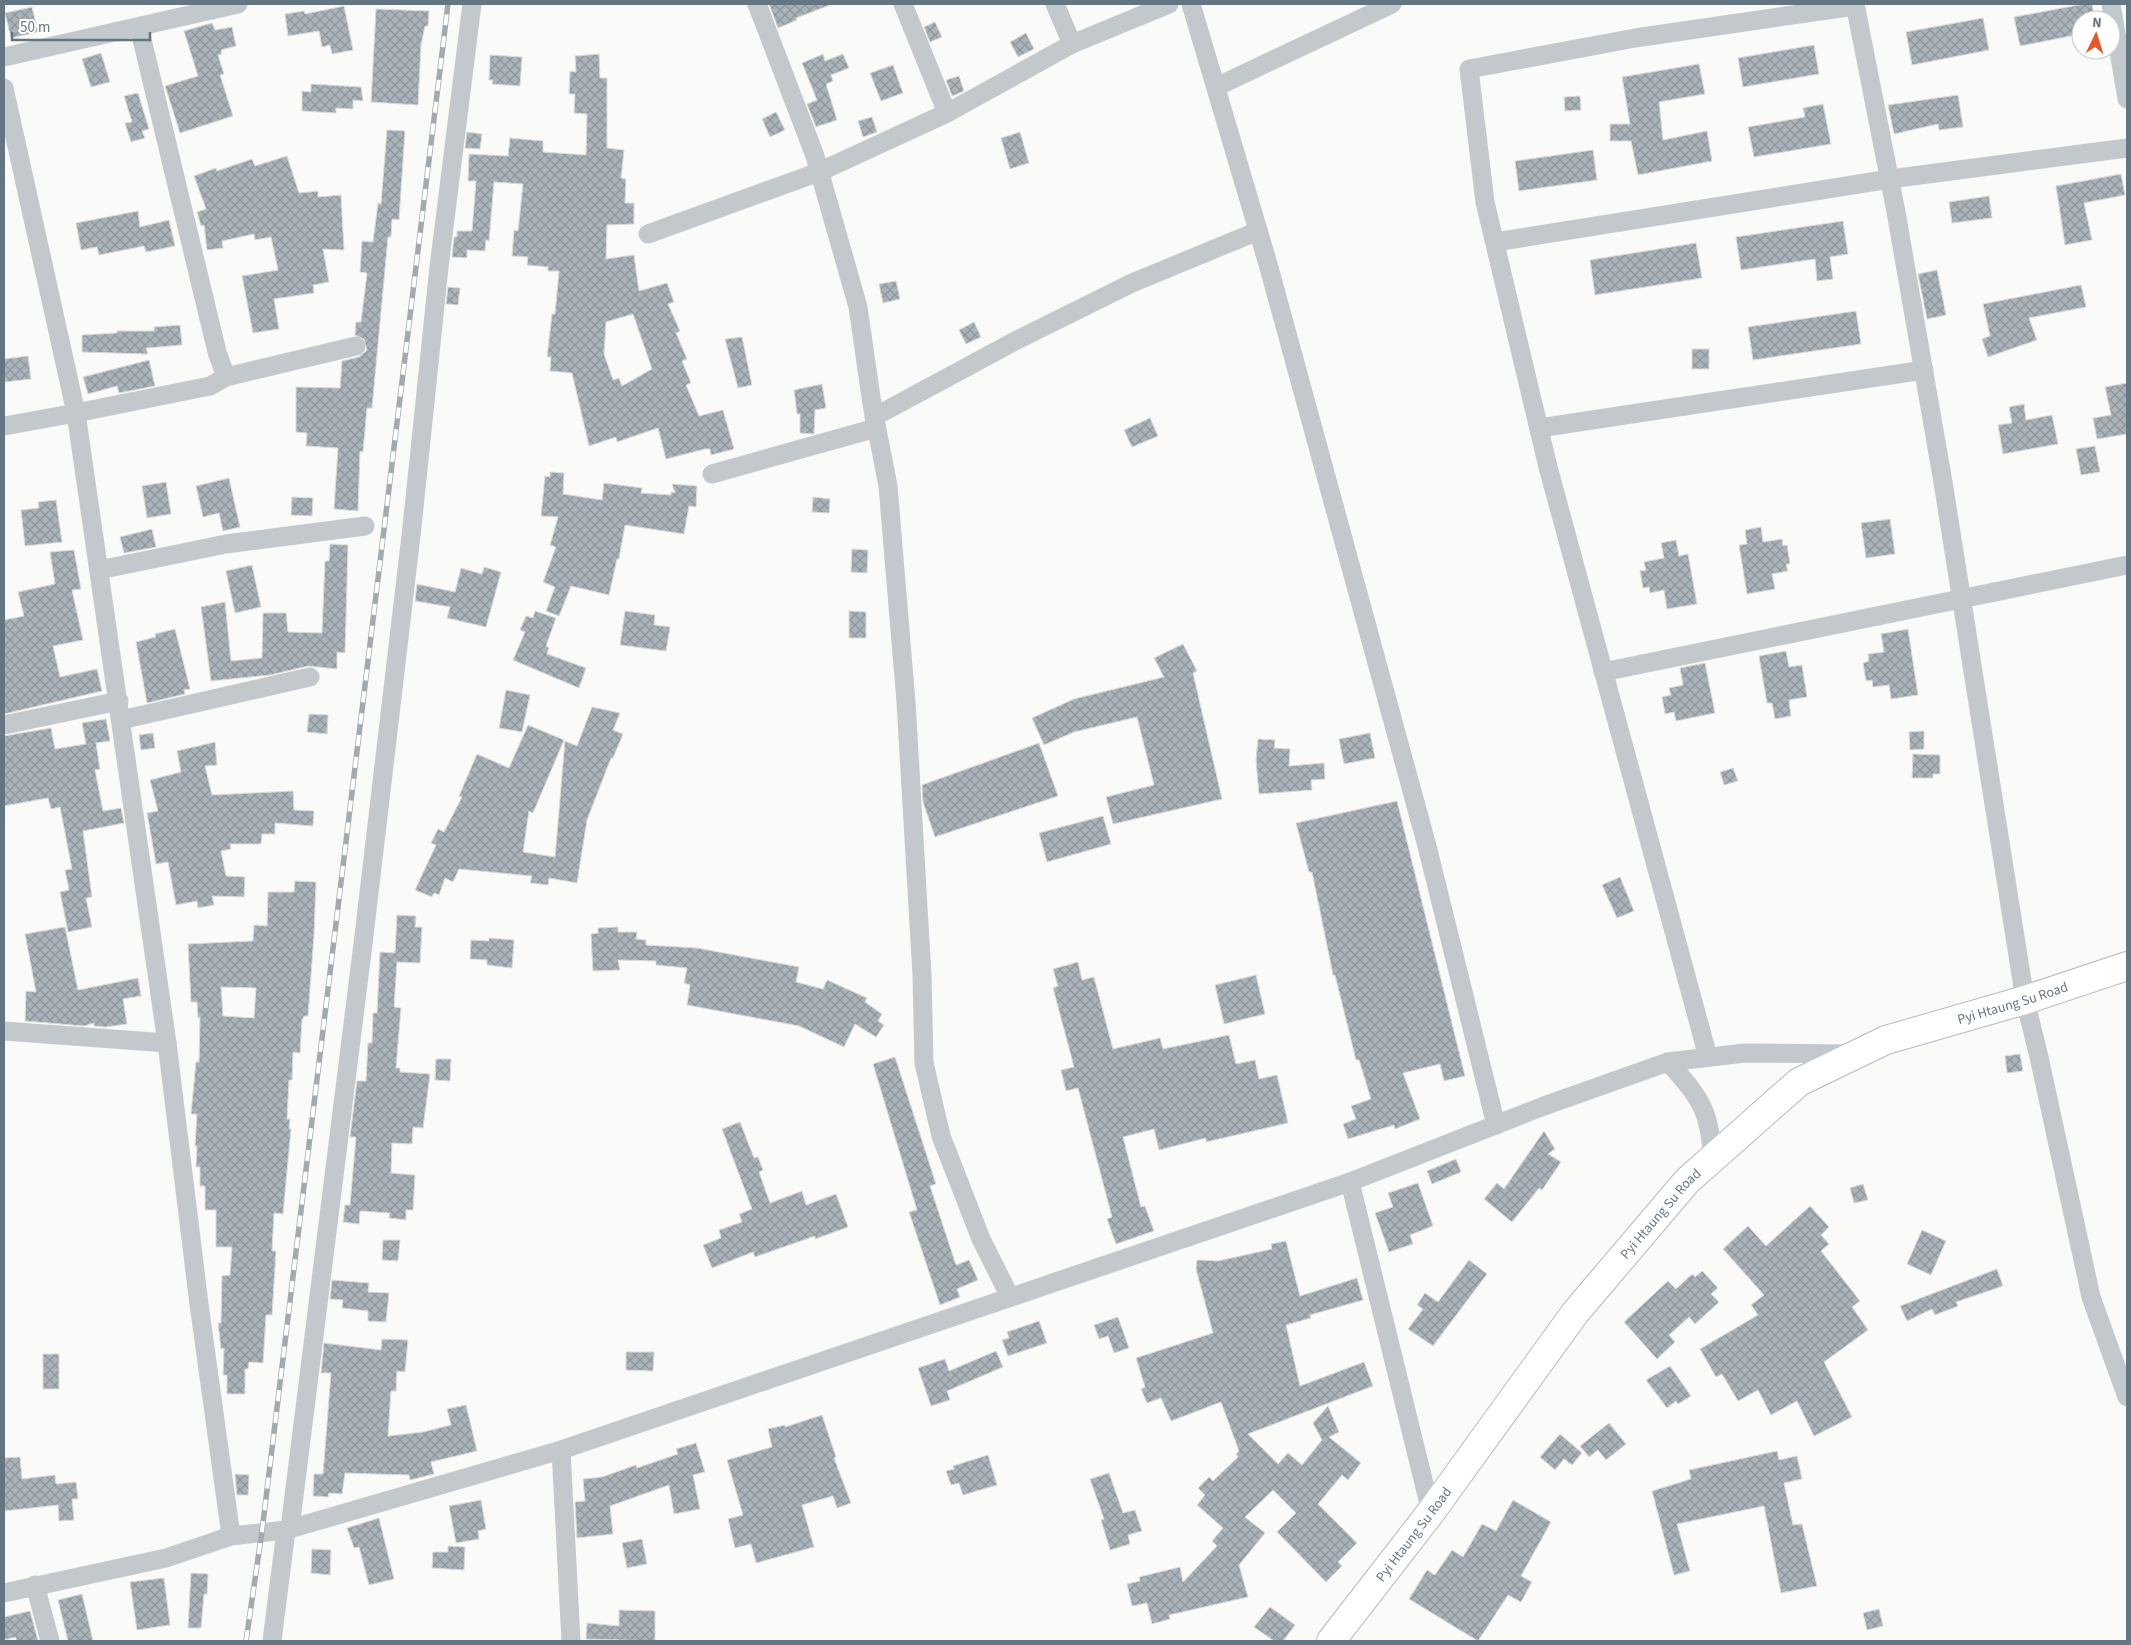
<svg xmlns="http://www.w3.org/2000/svg" width="2131" height="1645" font-family="'Source Sans 3',sans-serif">
<defs>
<pattern id="building-cross-hatch" width="8" height="8" patternUnits="userSpaceOnUse" patternTransform="scale(1.25)"><rect width="8" height="8" fill="#aab3b9"/><path d="M0 0l8 8M0 8l8-8" fill="none" stroke="#8e969c"/></pattern>
</defs>
<rect width="100%" height="100%" fill="#fafaf8"/>
<g fill="url(#building-cross-hatch)" stroke="#dcdcda" fill-rule="evenodd">
<path d="M769 4H830V5L796 18 797 20 778 28Z"/>
<path d="M2084 4H2092L2095 20H2081V34L2020 46 2014 17Z"/>
<path d="M344 6 353 50 332 54 330 45 322 47 319 31 288 36 285 14 304 11 305 14Z"/>
<path d="M32 7 38 32 11 38 5 13Z"/>
<path d="M376 9 429 11 428 26H425L421 45 418 105 371 102Z"/>
<path d="M1983 18 1989 50 1912 65 1906 32Z"/>
<path d="M935 22 942 37 930 42 924 27Z"/>
<path d="M212 23 215 30 232 27 236 46 221 50 222 54 218 55 224 74 220 75 233 116 180 133 165 86 198 76 184 31Z"/>
<path d="M1026 33 1034 49 1018 57 1010 42Z"/>
<path d="M1814 45 1819 74 1743 87 1738 58Z"/>
<path d="M101 53 110 82 91 87 82 59Z"/>
<path d="M599 54 600 78H607V148L624 150 621 178 626 179 625 203H634V224L607 225 606 259 634 255 639 291 667 283 674 302 668 304 680 331 676 333 687 359 682 361 691 383 686 385 699 416 723 410 734 449 711 455 710 449H705L666 459 658 428 617 442 616 437 589 446 572 373 550 371 551 357H547L552 314H555L559 271H548V267L527 265 528 257 512 256 514 230 518 231 523 184 494 182 489 241 486 240 485 251 467 250V258L452 257 454 237H457V231H472L476 181H468L469 154 508 156 510 138 543 141V152L586 155 587 114 574 113 575 94H569L570 71 576 72 575 56ZM633 314 652 369 622 386 619 378 613 380 604 354 606 322Z"/>
<path d="M823 54 825 61 843 54 849 68 831 75 833 81 826 84 837 120 816 127 807 104 817 100 802 63Z"/>
<path d="M490 55 522 57 520 86 492 84 493 80H489Z"/>
<path d="M1699 64 1705 94 1659 102 1663 140 1707 131 1712 161 1638 175 1631 141H1610V124H1630L1622 77Z"/>
<path d="M893 65 903 93 881 101 870 73Z"/>
<path d="M959 76 964 91 952 96 946 80Z"/>
<path d="M311 84 361 87 363 101 353 100V109L336 108V113L302 111V91L311 92Z"/>
<path d="M138 93 149 129 142 131 145 138 131 142 125 123 132 122 124 96Z"/>
<path d="M1958 95 1963 127 1939 130 1938 124 1894 134 1888 105Z"/>
<path d="M1580 96 1581 110 1565 111 1564 97Z"/>
<path d="M1823 104 1831 144 1754 157 1748 127 1805 117 1803 108Z"/>
<path d="M776 112 785 130 770 137 762 119Z"/>
<path d="M872 117 877 132 863 137 858 121Z"/>
<path d="M387 130 405 131 399 220 392 219 391 237H388L372 408H367L363 452 360 451 358 511 334 509 338 448 306 446 307 433 296 432V387L340 388 342 361 359 357 367 350 364 339 355 335 356 322H361L367 273 360 272 362 241 373 242 378 203 381 204Z"/>
<path d="M467 132 482 134 480 149 465 148Z"/>
<path d="M1020 132 1029 163 1010 169 1001 138Z"/>
<path d="M1593 150 1597 180 1519 191 1515 161Z"/>
<path d="M287 156 299 193 318 191V197L341 195 344 250 323 249 329 282 313 285 314 293 274 299 279 329 253 333 242 276 278 270 271 237 255 240 254 234 222 241 223 248 207 250 204 225 201 226 197 212 206 209 194 176 216 168 217 171 252 159 255 166Z"/>
<path d="M2121 174 2125 195 2084 203 2092 240 2065 245 2056 186Z"/>
<path d="M1989 196 1992 218 1952 223 1949 202Z"/>
<path d="M138 211 140 227 169 220 175 246 146 252 144 246 99 255 97 247 81 250 76 223Z"/>
<path d="M1843 221 1848 254 1830 257 1833 279 1817 281 1815 259 1741 270 1736 237Z"/>
<path d="M1696 243 1702 278 1595 295 1590 260Z"/>
<path d="M1937 270 1946 315 1927 319 1918 274Z"/>
<path d="M896 281 900 299 883 303 879 284Z"/>
<path d="M2081 285 2086 307 2029 318 2037 340 1988 357 1982 339 1990 336 1983 304Z"/>
<path d="M448 287 460 288 458 305 446 304Z"/>
<path d="M1856 311 1861 344 1753 360 1748 327Z"/>
<path d="M974 322 981 337 966 344 959 330Z"/>
<path d="M180 325 182 345 146 348 148 354 82 352V335L117 333V331H154V327Z"/>
<path d="M742 337 752 385 738 388 725 339Z"/>
<rect x="1692" y="349" width="17" height="20"/>
<path d="M28 356 31 379 5 382 4 359Z"/>
<path d="M149 360 155 386 119 393 117 386 88 394 83 377Z"/>
<path d="M2127 383V434L2097 439 2093 418 2111 415 2105 387Z"/>
<path d="M822 384 826 408 815 410 814 434 800 433V414H797L794 390Z"/>
<path d="M2024 404 2026 420 2052 415 2058 444 2003 454 1998 425 2012 423 2009 407Z"/>
<path d="M1150 418 1158 436 1132 447 1124 430Z"/>
<path d="M2095 446 2100 472 2081 475 2076 449Z"/>
<path d="M550 472 564 473 563 494 602 500 604 483 642 488 641 493 671 495V492L675 493 672 484 697 486 696 507 689 506 684 534 625 525 619 559H617L609 595 571 586 559 616 546 611 555 587 543 582 556 547 550 545 558 517 541 516 545 476 550 477Z"/>
<path d="M229 478 240 527 223 531 219 513 203 517 196 486Z"/>
<path d="M166 482 171 514 147 518 142 486Z"/>
<path d="M292 497 313 498 312 516 291 515Z"/>
<path d="M813 497 830 499 829 513 812 512Z"/>
<path d="M56 500 62 542 25 546 21 510 39 508 38 502Z"/>
<path d="M1890 519 1895 554 1866 558 1861 523Z"/>
<path d="M1761 527 1763 542 1782 539 1783 546 1787 545 1790 564H1786L1788 571 1772 574 1775 589 1747 594 1739 545 1747 544 1745 530Z"/>
<path d="M152 529 156 547 124 553 120 537Z"/>
<path d="M1676 540 1679 556 1688 554 1697 604 1667 609 1664 590 1650 593 1649 587 1643 588 1640 571 1646 570 1644 562 1664 558 1661 543Z"/>
<path d="M330 544 348 545 345 653 337 652V669L308 666 270 675 211 681 201 607 225 602 231 661 262 658 263 613H286L288 632 322 633 325 561H329Z"/>
<path d="M852 549 868 550 867 573 851 572Z"/>
<path d="M74 550 81 589 72 590 83 640 53 646 60 677 97 669 102 691 4 714V620L24 616 18 592 55 584 50 552Z"/>
<path d="M252 565 261 607 235 613 226 571Z"/>
<path d="M484 567 501 572 486 627 447 618 450 607 415 601 417 584 455 592 461 568 482 574Z"/>
<path d="M535 611 556 618 546 646 549 648 547 654 586 668 579 688 513 660 525 632 520 630 526 616 533 618Z"/>
<path d="M625 611 655 615 654 625 670 627 666 651 620 645Z"/>
<path d="M849 611 866 612V638H849Z"/>
<path d="M175 629 190 689 184 690 185 694 147 703 136 642 156 637 155 634Z"/>
<path d="M1908 629 1918 695 1891 699 1889 685 1873 687 1872 680 1866 681 1863 663 1869 661 1868 654 1884 652 1881 634Z"/>
<path d="M1183 644 1197 671 1193 673 1222 799 1113 824 1106 797 1154 785 1137 717 1074 732 1044 745 1032 718 1074 699 1164 677 1154 658Z"/>
<path d="M1786 651 1789 667 1802 665 1807 697 1789 700 1791 716 1775 719 1772 703H1767L1759 656Z"/>
<path d="M1705 663 1715 713 1676 721 1674 712 1665 714 1662 697 1671 695 1669 688 1683 685 1680 668Z"/>
<path d="M506 690 530 695 522 732 499 728Z"/>
<path d="M592 707 620 713 613 730 623 734 613 758H611L587 820 577 883 549 878 548 885 530 883 532 876 459 869 453 882 445 878 439 895 434 893 432 897 415 890 436 845 431 843 438 829 444 832 462 797 459 796 477 754 509 768 528 725 564 740 533 813 529 811 523 852 555 857 565 741 577 746Z"/>
<path d="M309 714 328 715 327 734 307 732Z"/>
<path d="M106 719 110 741 96 743 100 769 95 770 103 811 121 808 124 823 83 831 92 897 86 898 92 927 68 932 60 892 69 890 65 870 72 869 60 807 51 809 48 798 4 806V736L51 728 55 749 86 744 82 723Z"/>
<path d="M1924 731V749L1910 750 1909 732Z"/>
<path d="M153 733 155 748 141 750 139 735Z"/>
<path d="M1370 733 1375 758 1344 764 1339 739Z"/>
<path d="M1258 739 1275 740 1274 748 1290 749 1289 766 1324 763 1325 779 1311 780 1312 790 1259 794 1256 760Z"/>
<path d="M215 742 217 765 205 766 212 795 293 791 294 810 314 811 313 826 275 823V834H262L261 844H230L231 849 221 851 226 876 245 877 244 897 212 896 214 905 198 908 197 901 176 905 168 862 156 864 147 813 158 811 150 780 181 772 177 751Z"/>
<path d="M1039 743 1058 796 935 837 923 802 922 785Z"/>
<path d="M1913 754 1940 755V774H1933V778H1912Z"/>
<path d="M1733 768 1738 781 1724 785 1720 772Z"/>
<path d="M1397 801 1465 1076 1444 1081 1440 1064 1403 1073 1420 1119 1395 1129 1394 1125 1348 1139 1343 1124 1356 1119 1351 1106 1371 1099 1359 1060H1356L1335 975H1333L1312 872H1309L1296 823Z"/>
<path d="M1103 816 1111 844 1047 862 1039 833Z"/>
<path d="M1620 877 1634 911 1617 918 1602 885Z"/>
<path d="M295 881 316 882 314 935 308 1016H304L302 1020 300 1053 293 1052 292 1080H289L287 1119H290L289 1129H291L283 1214 274 1213 272 1251H276L272 1315H266L263 1363 249 1362 248 1369H245V1394H227V1375H223L224 1348 221 1349 218 1323H221L222 1276 230 1275 232 1247H216V1210H205V1186H200V1167H196L197 1146H195L197 1114H191L196 1062H199L200 1017 198 1018 197 1002H191L188 944 253 941 254 925 267 926 268 892H294ZM221 987 256 988 254 1018 223 1016Z"/>
<path d="M397 915 416 916 415 927H422L420 963 397 962 394 1007 401 1008 396 1068H400V1072L430 1074 423 1128 413 1127 412 1144 392 1143 391 1173 415 1175 413 1210H406V1220L389 1218 390 1213 360 1211 359 1224 343 1222 345 1205H350L356 1137H350L357 1081H366L368 1043H372L373 1013H377L380 952 395 953Z"/>
<path d="M65 927 78 990 138 978 141 996 123 999 127 1024 106 1027 94 1026V1023L84 1026 25 1021 26 991 36 992 25 934Z"/>
<path d="M618 927V932H637L636 939 646 940V945L697 948 799 967 796 982 823 989 827 980 867 998 865 1002 882 1014 878 1021 884 1025 876 1037 855 1024 844 1047 799 1026 687 1005 690 985 684 983 687 968 656 965V961L618 960 620 970 593 971 591 934 598 933V928Z"/>
<path d="M489 938 514 940 512 968 487 965V960L470 959 471 940 489 941Z"/>
<path d="M1078 962 1082 980 1094 977 1113 1049 1160 1038 1163 1049 1229 1035 1236 1064 1255 1060 1259 1079 1277 1075 1288 1123 1206 1142V1138L1159 1150 1154 1129 1123 1137 1141 1207 1145 1206 1154 1231 1116 1244 1107 1219 1112 1217 1078 1088 1066 1091 1061 1070 1074 1067 1053 988 1058 986 1053 969Z"/>
<path d="M1256 975 1265 1014 1224 1024 1215 985Z"/>
<path d="M2020 1054 2023 1071 2007 1073 2005 1056Z"/>
<path d="M895 1057 936 1184 930 1186 956 1265 969 1260 978 1280 957 1289 960 1297 940 1305 909 1212 917 1210 873 1064Z"/>
<path d="M436 1059H451L450 1081 435 1080Z"/>
<path d="M740 1122 754 1158 758 1157 763 1170 759 1172 770 1203 802 1191 806 1205 836 1194 848 1227 815 1239V1236L755 1257 753 1252 712 1268 703 1245 721 1238 719 1230 742 1222 739 1214 752 1209 722 1129Z"/>
<path d="M1544 1131 1555 1149 1548 1154 1561 1162 1542 1190 1539 1188 1512 1222 1484 1199 1497 1183 1504 1189Z"/>
<path d="M1456 1159 1461 1172 1432 1184 1427 1171Z"/>
<path d="M1418 1183 1433 1226 1410 1235 1413 1244 1389 1252 1375 1213 1393 1207 1388 1193Z"/>
<path d="M1863 1184 1868 1200 1854 1203 1850 1188Z"/>
<path d="M1810 1206 1829 1227 1821 1235 1829 1244 1821 1251 1860 1301 1852 1307 1868 1330 1824 1362 1852 1417 1814 1436 1797 1401 1771 1415 1758 1390 1738 1401 1722 1374 1716 1377 1700 1349 1758 1315 1751 1305 1764 1295 1723 1249 1748 1226 1766 1246Z"/>
<path d="M1922 1230 1946 1241 1931 1275 1907 1264Z"/>
<path d="M383 1240H400L398 1261 382 1260Z"/>
<path d="M1286 1241 1300 1296 1357 1278 1363 1300 1310 1315 1311 1318 1286 1325 1300 1386 1364 1362 1373 1386 1248 1434 1278 1464 1288 1453 1302 1465 1322 1440 1313 1423 1328 1406 1339 1432 1329 1437 1361 1463 1348 1480 1342 1475 1318 1504 1357 1543 1338 1562 1342 1566 1326 1582 1277 1532 1296 1513 1273 1490 1245 1517 1265 1533 1239 1565 1248 1597 1169 1615 1170 1619 1152 1624 1147 1603 1132 1606 1127 1584 1140 1581 1139 1577 1180 1567 1183 1582 1217 1546 1212 1541 1223 1528 1197 1505 1205 1495 1198 1488 1209 1477 1213 1481 1238 1457 1236 1454 1239 1451 1221 1402 1171 1421 1161 1398 1147 1403 1141 1389 1145 1387 1136 1358 1213 1333 1196 1269 1197 1260 1218 1261 1272 1249 1271 1244Z"/>
<path d="M1469 1260 1487 1274 1433 1346 1408 1329 1423 1309 1417 1305 1425 1293 1438 1302Z"/>
<path d="M1997 1269 2003 1286 1956 1302 1958 1306 1935 1315 1932 1309 1907 1321 1900 1306Z"/>
<path d="M1702 1271 1718 1288 1711 1294 1719 1302 1695 1324 1689 1317 1669 1335 1675 1342 1657 1359 1624 1322 1668 1281 1676 1289 1692 1274 1695 1277Z"/>
<path d="M332 1280 369 1283 368 1292 389 1293 386 1322 368 1321V1311L342 1308 343 1300 330 1299Z"/>
<path d="M1118 1317 1129 1348 1114 1353 1108 1336 1099 1339 1094 1325Z"/>
<path d="M1039 1321 1047 1343 1008 1356 1002 1340 1009 1338 1007 1332Z"/>
<path d="M382 1339 408 1340 405 1372 397 1371 396 1391H391L388 1436 423 1432 451 1425 447 1409 466 1405 477 1451 431 1462 434 1474 410 1480 409 1475 345 1473 342 1494 329 1493 328 1497 313 1496 314 1474H323L331 1373H321L324 1343 381 1350Z"/>
<path d="M996 1351 1003 1367 947 1391 950 1400 931 1406 918 1368 945 1359 949 1371Z"/>
<path d="M626 1352H654L653 1371 626 1370Z"/>
<rect x="43" y="1354" width="16" height="35"/>
<path d="M1670 1366 1691 1396 1678 1404 1676 1401 1667 1408 1646 1380Z"/>
<path d="M822 1415 836 1457 834 1458 851 1503 837 1508 833 1496 802 1505 814 1547 756 1563 751 1544 735 1548 728 1519 743 1515 727 1460 772 1447 768 1429 785 1425V1427Z"/>
<path d="M1609 1423 1626 1444 1606 1460 1598 1450 1589 1457 1580 1446Z"/>
<path d="M1560 1434 1582 1453 1572 1465 1564 1459 1555 1470 1540 1457Z"/>
<path d="M696 1443 705 1472 693 1475 700 1509 674 1514 669 1485 610 1506 613 1534 577 1538 575 1502 585 1501 583 1479 602 1477 636 1465 637 1468 678 1454 676 1449Z"/>
<path d="M1777 1451 1779 1460 1797 1456 1802 1479 1784 1483 1793 1525 1802 1524 1817 1586 1781 1593 1764 1506 1677 1524 1690 1571 1674 1575 1652 1491 1691 1479 1689 1470Z"/>
<path d="M988 1455 997 1485 963 1495 959 1483 951 1485 946 1471 954 1469 953 1466Z"/>
<path d="M20 1457 22 1479 55 1475 56 1484 76 1482 78 1499H72L74 1520 59 1521 58 1505 4 1511V1458Z"/>
<path d="M1109 1473 1123 1513 1135 1510 1142 1531 1128 1535 1130 1544 1110 1550 1101 1520 1104 1519 1090 1479Z"/>
<path d="M235 1474 249 1475 248 1495H237Z"/>
<path d="M481 1500 486 1529 478 1531 479 1539 456 1543 449 1506Z"/>
<path d="M1513 1500 1551 1522 1521 1576 1532 1582 1521 1602 1508 1595 1478 1641 1409 1599 1427 1570 1435 1575 1452 1550 1463 1557 1482 1524 1496 1531Z"/>
<path d="M379 1518 394 1579 369 1585 359 1547 354 1548 347 1528Z"/>
<path d="M642 1539 647 1564 627 1568 622 1543Z"/>
<path d="M448 1546 465 1547 464 1570 432 1568 433 1552H448Z"/>
<path d="M312 1549 331 1550 330 1575 311 1573Z"/>
<path d="M191 1573 208 1574 207 1594H204L201 1628H188Z"/>
<path d="M164 1578 170 1625 137 1630 130 1582Z"/>
<path d="M82 1594 93 1641H68L58 1600Z"/>
<path d="M1270 1607 1295 1625 1283 1641H1274L1254 1627Z"/>
<path d="M1879 1609 1883 1626 1867 1630 1863 1613Z"/>
<path d="M619 1610 655 1611V1641L586 1639 587 1623 619 1626Z"/>
<path d="M30 1611 38 1641H16V1637L4 1640V1617Z"/>
</g>
<g fill="none" stroke-linecap="round" stroke-linejoin="round">
<defs>
<g id="highway">
<path id="s1" d="M1331 1641 1431 1512 1575 1313 1687 1181 1799 1082 1886 1040 2025 1000 2127 966"/>
</g>
</defs>
<use href="#highway" stroke="#b4b9bd" stroke-width="30"/>
<g stroke="#c3c8cc" stroke-width="19">
<path d="M757 4 815 156 858 307 872 404 888 486 906 702 922 975 924 1063 941 1136 981 1239 1010 1297"/>
<path d="M903 4 947 113"/>
<path d="M1055 4 1072 44"/>
<path d="M1191 4 1268 264 1427 846 1496 1125"/>
<path d="M1855 4 1896 212 1943 482 2025 1000 2039 1057 2091 1297 2127 1397"/>
<path d="M2111 4 2127 99"/>
<path d="M4 57 238 4"/>
<path d="M1216 87 1392 4"/>
<path d="M4 88 76 413 210 386 226 377 217 352 139 27"/>
<path d="M648 234 819 172 947 113 1072 44 1169 4"/>
<path d="M1495 242 1890 179 2127 148"/>
<path d="M226 377 356 346"/>
<path d="M874 417 1015 341 1132 283 1258 231"/>
<path d="M4 426 76 413 167 1043 199 1304 231 1536"/>
<path d="M1539 428 1924 370"/>
<path d="M712 474 876 428"/>
<path d="M99 570 226 544 365 526"/>
<path d="M1603 672 2127 565"/>
<path d="M121 720 310 677"/>
<path d="M4 725 119 701"/>
<path d="M4 1031 167 1043"/>
<path d="M1708 1057 1548 467 1485 202 1469 69 1635 38 1855 6"/>
<path d="M1668 1062C1699 1096 1711 1111 1712 1158"/>
<path d="M1350 1182 1431 1512"/>
<path d="M561 1450 571 1641"/>
<path d="M290 1528 363 944 412 527 439 267 472 4"/>
<path d="M35 1585 50 1641"/>
<path d="M4 1593 166 1558 231 1536 286 1530 561 1450 1350 1182 1544 1106 1668 1062 1745 1053 1852 1054"/>
<path d="M272 1641 286 1530"/>
</g>
<use href="#highway" stroke="#fff" stroke-width="28"/>
<defs>
<path id="rail" d="M246 1641 262 1531 448 4"/>
</defs>
<use href="#rail" stroke="#a2aab0" stroke-width="5.5"/>
<use href="#rail" stroke="#fff" stroke-width="4" stroke-dasharray="11" stroke-linecap="butt"/>
</g>
<g text-anchor="middle" stroke-width="5" stroke-linejoin="round" paint-order="stroke">
<g font-size="14" fill="#657683" stroke="#fff">
<text dy="5" stroke="none"><textPath href="#s1" startOffset="960">Pyi Htaung Su Road</textPath></text>
<text dy="5" stroke="none"><textPath href="#s1" startOffset="540">Pyi Htaung Su Road</textPath></text>
<text dy="5" stroke="none"><textPath href="#s1" startOffset="135">Pyi Htaung Su Road</textPath></text>
</g>
</g>
<rect width="2131" height="1645" fill="none" stroke="#657683" stroke-width="10"/>
<g transform="translate(2096 35) rotate(4)"><circle r="24" fill="#ffffff" stroke="#c1c8cd"/>
<path d="M0-4L9 19L0 12L-9 19Z" fill="#e4572e"/>
<text y="-8" font-size="14" font-weight="bold" text-anchor="middle" fill="#657683">N</text>
</g>
<path d="M12 32v8h138v-8" fill="none" stroke="#657683" stroke-width="2.5"/>
<text x="20" y="32" font-size="15" fill="#657683" stroke="#ffffff" stroke-width="4" paint-order="stroke">50 m</text>
</svg>
